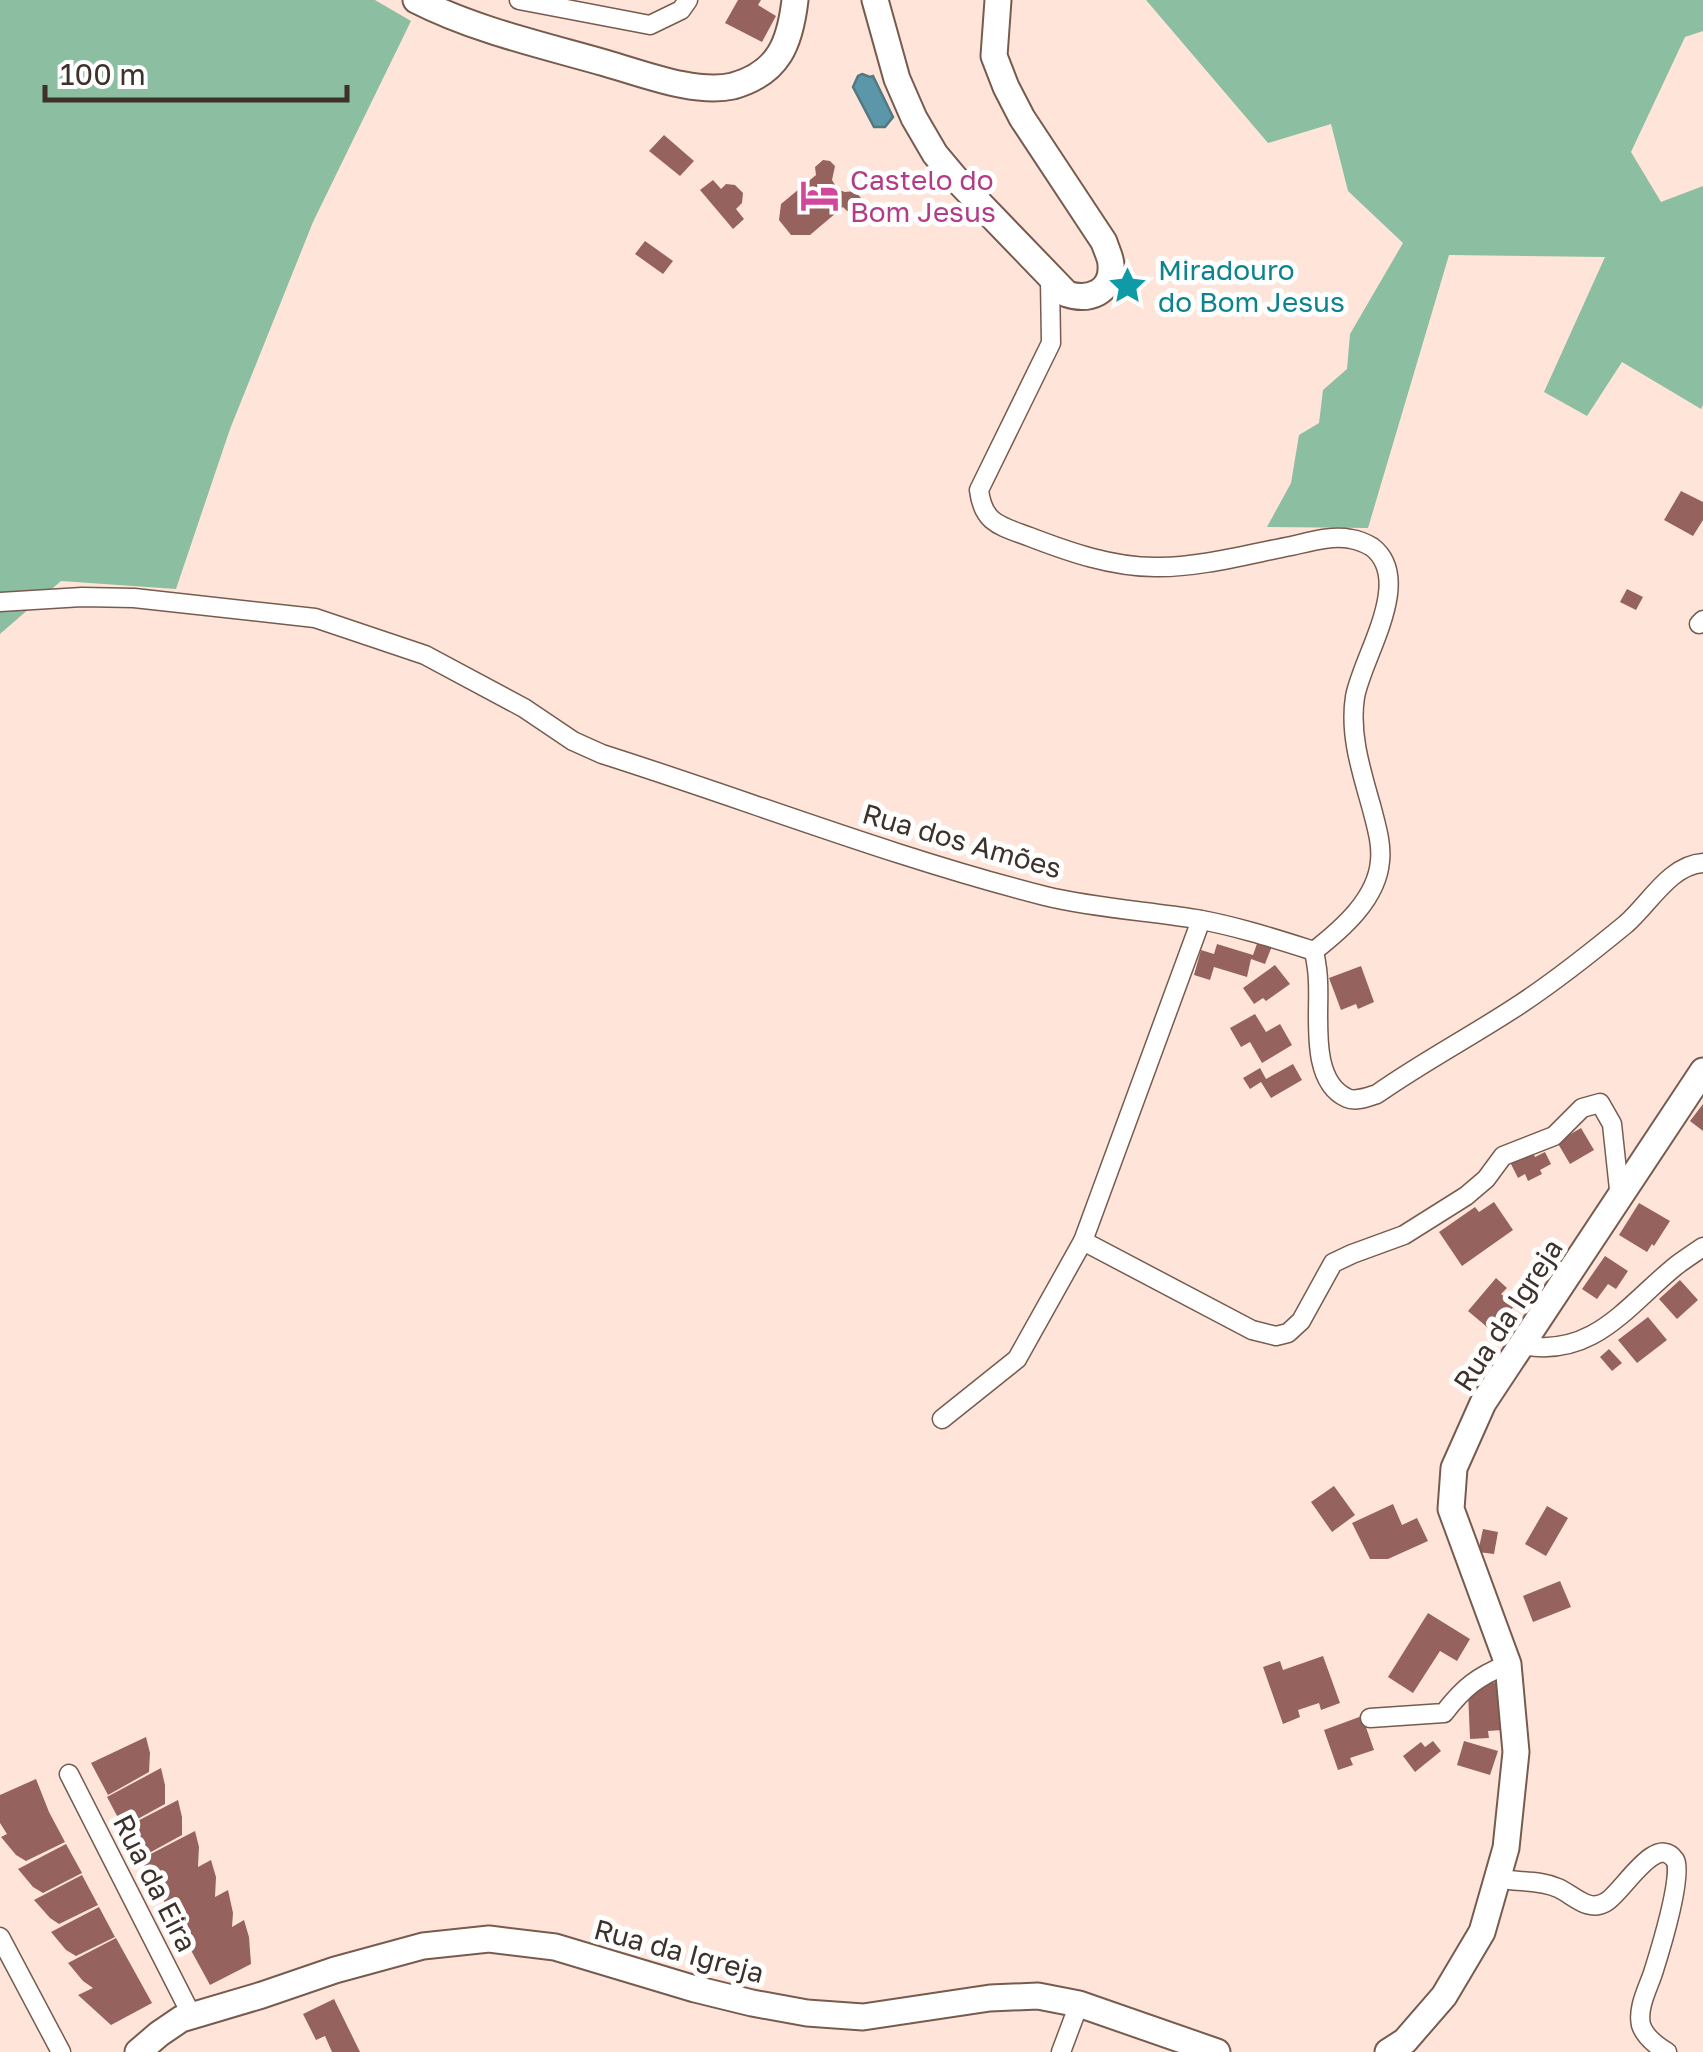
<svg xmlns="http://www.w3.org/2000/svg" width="1703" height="2052" font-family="'Golos Text',sans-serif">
<rect width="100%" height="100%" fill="#ffe5d9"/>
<g fill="#8cbea1">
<path d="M0 0H375L411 21 313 222 230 429 176 589 61 581 0 634Z"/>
<path d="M1146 0H1703V31L1685 37 1631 152 1661 202 1703 186V405L1701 409 1622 362 1587 416 1544 392 1605 257 1449 255 1368 528 1267 527 1291 483 1299 435 1319 423 1323 390 1347 369 1350 334 1403 243 1348 191 1331 124 1268 143Z"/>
</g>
<path fill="#5b97a8" stroke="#527882" stroke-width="2.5" d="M862 74 870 77 873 76 893 117 885 127H874L853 87 858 76Z"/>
<g fill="#95625e">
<path d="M738 0H761L758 5 776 16 762 42 725 23Z"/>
<path d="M664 135 694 161 680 176 649 151Z"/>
<path d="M823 160 830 161 835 166 832 180 838 190 845 192 855 191 861 198 860 207 853 213 847 211 843 207 810 235H791L779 220 781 204 816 175 815 167Z"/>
<path d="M713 180 721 189 726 184 735 185 743 193 742 203 736 209 744 219 733 229 700 190Z"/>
<path d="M645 241 673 261 663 274 635 254Z"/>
<path d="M1681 491 1703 502V520L1693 536 1664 520Z"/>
<path d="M1627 589 1643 597 1636 610 1620 602Z"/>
<path d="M1258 941 1272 946 1265 964 1251 959 1247 977 1214 967 1210 980 1194 975 1201 950 1214 954 1217 944 1253 955Z"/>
<path d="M1275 965 1290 984 1266 1001 1263 998 1254 1004 1243 988Z"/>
<path d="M1361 966 1374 1002 1358 1009 1356 1004 1341 1010 1329 978Z"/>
<path d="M1255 1014 1266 1032 1280 1024 1292 1045 1262 1063 1250 1042 1241 1047 1230 1028Z"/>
<path d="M1293 1064 1302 1080 1271 1098 1261 1082 1250 1089 1243 1078 1260 1068 1266 1079Z"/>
<path d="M1703 1104V1131L1690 1121Z"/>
<path d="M1581 1128 1594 1150 1570 1164 1557 1142Z"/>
<path d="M1531 1149 1535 1157 1545 1152 1551 1164 1540 1170 1542 1174 1528 1181 1525 1174 1518 1178 1509 1160Z"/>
<path d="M1494 1202 1513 1230 1462 1266 1439 1232 1475 1207 1479 1212Z"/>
<path d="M1639 1203 1670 1221 1654 1246 1652 1244 1647 1252 1619 1235Z"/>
<path d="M1605 1256 1628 1271 1616 1289 1608 1284 1597 1299 1582 1289Z"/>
<path d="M1496 1278 1507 1288 1501 1294 1515 1305 1493 1332 1468 1311Z"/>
<path d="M1680 1280 1698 1300 1677 1319 1659 1299Z"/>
<path d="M1648 1317 1667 1340 1637 1363 1618 1340Z"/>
<path d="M1609 1349 1622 1363 1612 1371 1600 1357Z"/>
<path d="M1334 1486 1355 1515 1332 1532 1311 1502Z"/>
<path d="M1393 1504 1402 1525 1417 1518 1428 1541 1388 1559H1370L1352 1523Z"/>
<path d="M1547 1506 1568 1518 1546 1556 1525 1544Z"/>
<path d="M1483 1529 1498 1532 1494 1554 1478 1552Z"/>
<path d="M1560 1581 1571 1607 1533 1622 1523 1596Z"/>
<path d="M1428 1613 1470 1639 1457 1661 1440 1651 1413 1693 1388 1677Z"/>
<path d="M1323 1656 1340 1703 1321 1710 1319 1703 1298 1710 1300 1717 1283 1724 1263 1667 1280 1661 1283 1670Z"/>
<path d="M1500 1682 1503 1730 1488 1731 1489 1738 1470 1739 1468 1691 1480 1690V1683Z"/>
<path d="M1362 1716 1374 1750 1350 1758 1353 1765 1338 1770 1324 1730Z"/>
<path d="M146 1737 150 1753 149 1772 108 1795 91 1763Z"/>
<path d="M1433 1741 1441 1751 1415 1772 1403 1756 1421 1742 1425 1747Z"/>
<path d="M1464 1741 1498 1751 1490 1775 1457 1765Z"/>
<path d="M161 1768 165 1785V1804L123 1827 107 1797Z"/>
<path d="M36 1779 49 1812 65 1842 26 1861 16 1855 1 1837 7 1834 0 1823V1795Z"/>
<path d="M178 1800 182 1817V1835L140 1858 124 1828Z"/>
<path d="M195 1831 199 1847 198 1867 211 1860 216 1877 215 1897 228 1890 233 1913 232 1927 244 1920 249 1937 251 1964 210 1985 141 1859Z"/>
<path d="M66 1844 82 1873 43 1893 33 1887 18 1869Z"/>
<path d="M82 1875 98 1905 59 1924 50 1918 34 1900Z"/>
<path d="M99 1907 115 1937 76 1956 66 1950 51 1932Z"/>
<path d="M116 1938 152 2003 111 2025 78 1995 93 1988 83 1981 68 1963Z"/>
<path d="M334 1999 360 2052H332L325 2036 316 2040 303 2014Z"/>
</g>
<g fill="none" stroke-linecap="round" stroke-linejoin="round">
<defs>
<g id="street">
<path d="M519 0 650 25 681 10 688 0"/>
<path d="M1050 279 1051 343 979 490C983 524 1001 526 1030 537 1069 552 1112 567 1155 567 1198 568 1249 554 1291 546 1309 542 1331 535 1351 539 1357 540 1367 544 1372 547 1415 580 1362 657 1355 697 1349 735 1362 773 1372 809 1376 825 1382 844 1380 861 1377 899 1342 929 1314 951"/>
<path d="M0 602 82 597 134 598 315 618 425 655 524 708 573 741 602 754C750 801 895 858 1045 896 1095 908 1146 911 1196 919 1236 926 1276 939 1314 951"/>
<path d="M1699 624 1703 620"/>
<path d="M1314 951C1316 961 1318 972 1318 982 1320 1015 1309 1081 1347 1098 1356 1102 1368 1097 1377 1094 1424 1061 1474 1035 1522 1003 1558 979 1592 952 1626 924 1650 903 1670 865 1703 863"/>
<path d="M1083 1241 1252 1330 1276 1336 1288 1333 1301 1321 1333 1263 1352 1254 1404 1235 1466 1196 1486 1179 1503 1156 1554 1136 1582 1108 1600 1103 1612 1124 1620 1199"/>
<path d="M1522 1345C1594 1359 1628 1304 1677 1265 1685 1259 1694 1253 1703 1247"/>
<path d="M942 1419 1017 1359 1083 1241 1201 920"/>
<path d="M1370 1718 1444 1713C1464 1687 1477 1677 1508 1664"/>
<path d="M69 1774 192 2016"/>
<path d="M1497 1878C1517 1883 1538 1879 1558 1888 1574 1895 1588 1913 1606 1902 1623 1892 1656 1832 1675 1860 1684 1874 1659 1954 1653 1973 1648 1988 1637 2008 1641 2025 1645 2037 1657 2046 1667 2052"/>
<path d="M0 1937 61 2052"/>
<path d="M1061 2052 1079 2004"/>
</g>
<g id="secondary">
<path d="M416 0C475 30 542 45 605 63 641 73 696 95 733 86 779 73 790 43 795 0"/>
<path d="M875 0 897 79 914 118 935 154 956 179 1067 294C1088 301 1113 293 1111 265 1111 258 1106 249 1104 242L1022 118 1006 87 994 56 998 0"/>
<path d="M138 2052 159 2034 181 2019 262 1995 335 1970 423 1946 489 1939 555 1947 695 1989 752 2003 807 2013 863 2017 990 1998 1038 1996 1079 2004 1217 2052"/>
<path d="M1388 2052 1405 2041 1444 1996 1482 1932 1506 1848 1516 1752 1508 1664 1451 1509 1454 1468 1483 1403 1703 1071"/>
</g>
</defs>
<use href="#street" stroke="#765b4e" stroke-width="21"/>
<use href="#secondary" stroke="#765b4e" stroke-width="29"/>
<use href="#street" stroke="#fff" stroke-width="18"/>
<use href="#secondary" stroke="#fff" stroke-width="25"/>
</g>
<defs>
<symbol id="hotel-bare" viewBox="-9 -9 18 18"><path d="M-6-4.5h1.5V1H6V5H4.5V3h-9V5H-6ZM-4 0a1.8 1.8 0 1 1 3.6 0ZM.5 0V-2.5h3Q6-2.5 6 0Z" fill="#d1479c" stroke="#fff" stroke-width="2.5" paint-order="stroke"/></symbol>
<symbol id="sight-bare" viewBox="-9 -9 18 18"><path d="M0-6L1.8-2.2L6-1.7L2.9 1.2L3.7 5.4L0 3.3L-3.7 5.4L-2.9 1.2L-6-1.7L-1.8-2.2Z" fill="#0f9aa8" stroke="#fff" stroke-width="2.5" paint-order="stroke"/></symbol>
</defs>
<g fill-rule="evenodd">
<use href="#hotel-bare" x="792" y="168" width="55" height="55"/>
<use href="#sight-bare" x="1100" y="258" width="55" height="55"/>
</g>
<g text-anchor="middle" stroke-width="10" stroke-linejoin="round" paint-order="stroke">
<g font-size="28" fill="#b23c85" stroke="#fff" text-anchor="start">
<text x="850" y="190">Castelo do<tspan x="850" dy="32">Bom Jesus</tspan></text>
</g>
<g font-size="28" fill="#0d838f" stroke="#fff" text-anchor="start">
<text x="1158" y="280">Miradouro<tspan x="1158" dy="32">do Bom Jesus</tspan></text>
</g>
<g font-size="28" fill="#3d312b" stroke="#fff">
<text transform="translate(962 841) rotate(16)" y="10">Rua dos Amões</text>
<text transform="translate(1508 1315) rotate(-57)" y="10">Rua da Igreja</text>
<text transform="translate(155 1883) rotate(63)" y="10">Rua da Eira</text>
<text transform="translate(679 1951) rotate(15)" y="10">Rua da Igreja</text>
</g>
</g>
<path d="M45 85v15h302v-15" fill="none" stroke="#3d312b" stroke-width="5"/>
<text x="60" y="85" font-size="30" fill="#3d312b" stroke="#ffffff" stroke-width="8" paint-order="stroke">100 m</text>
</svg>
